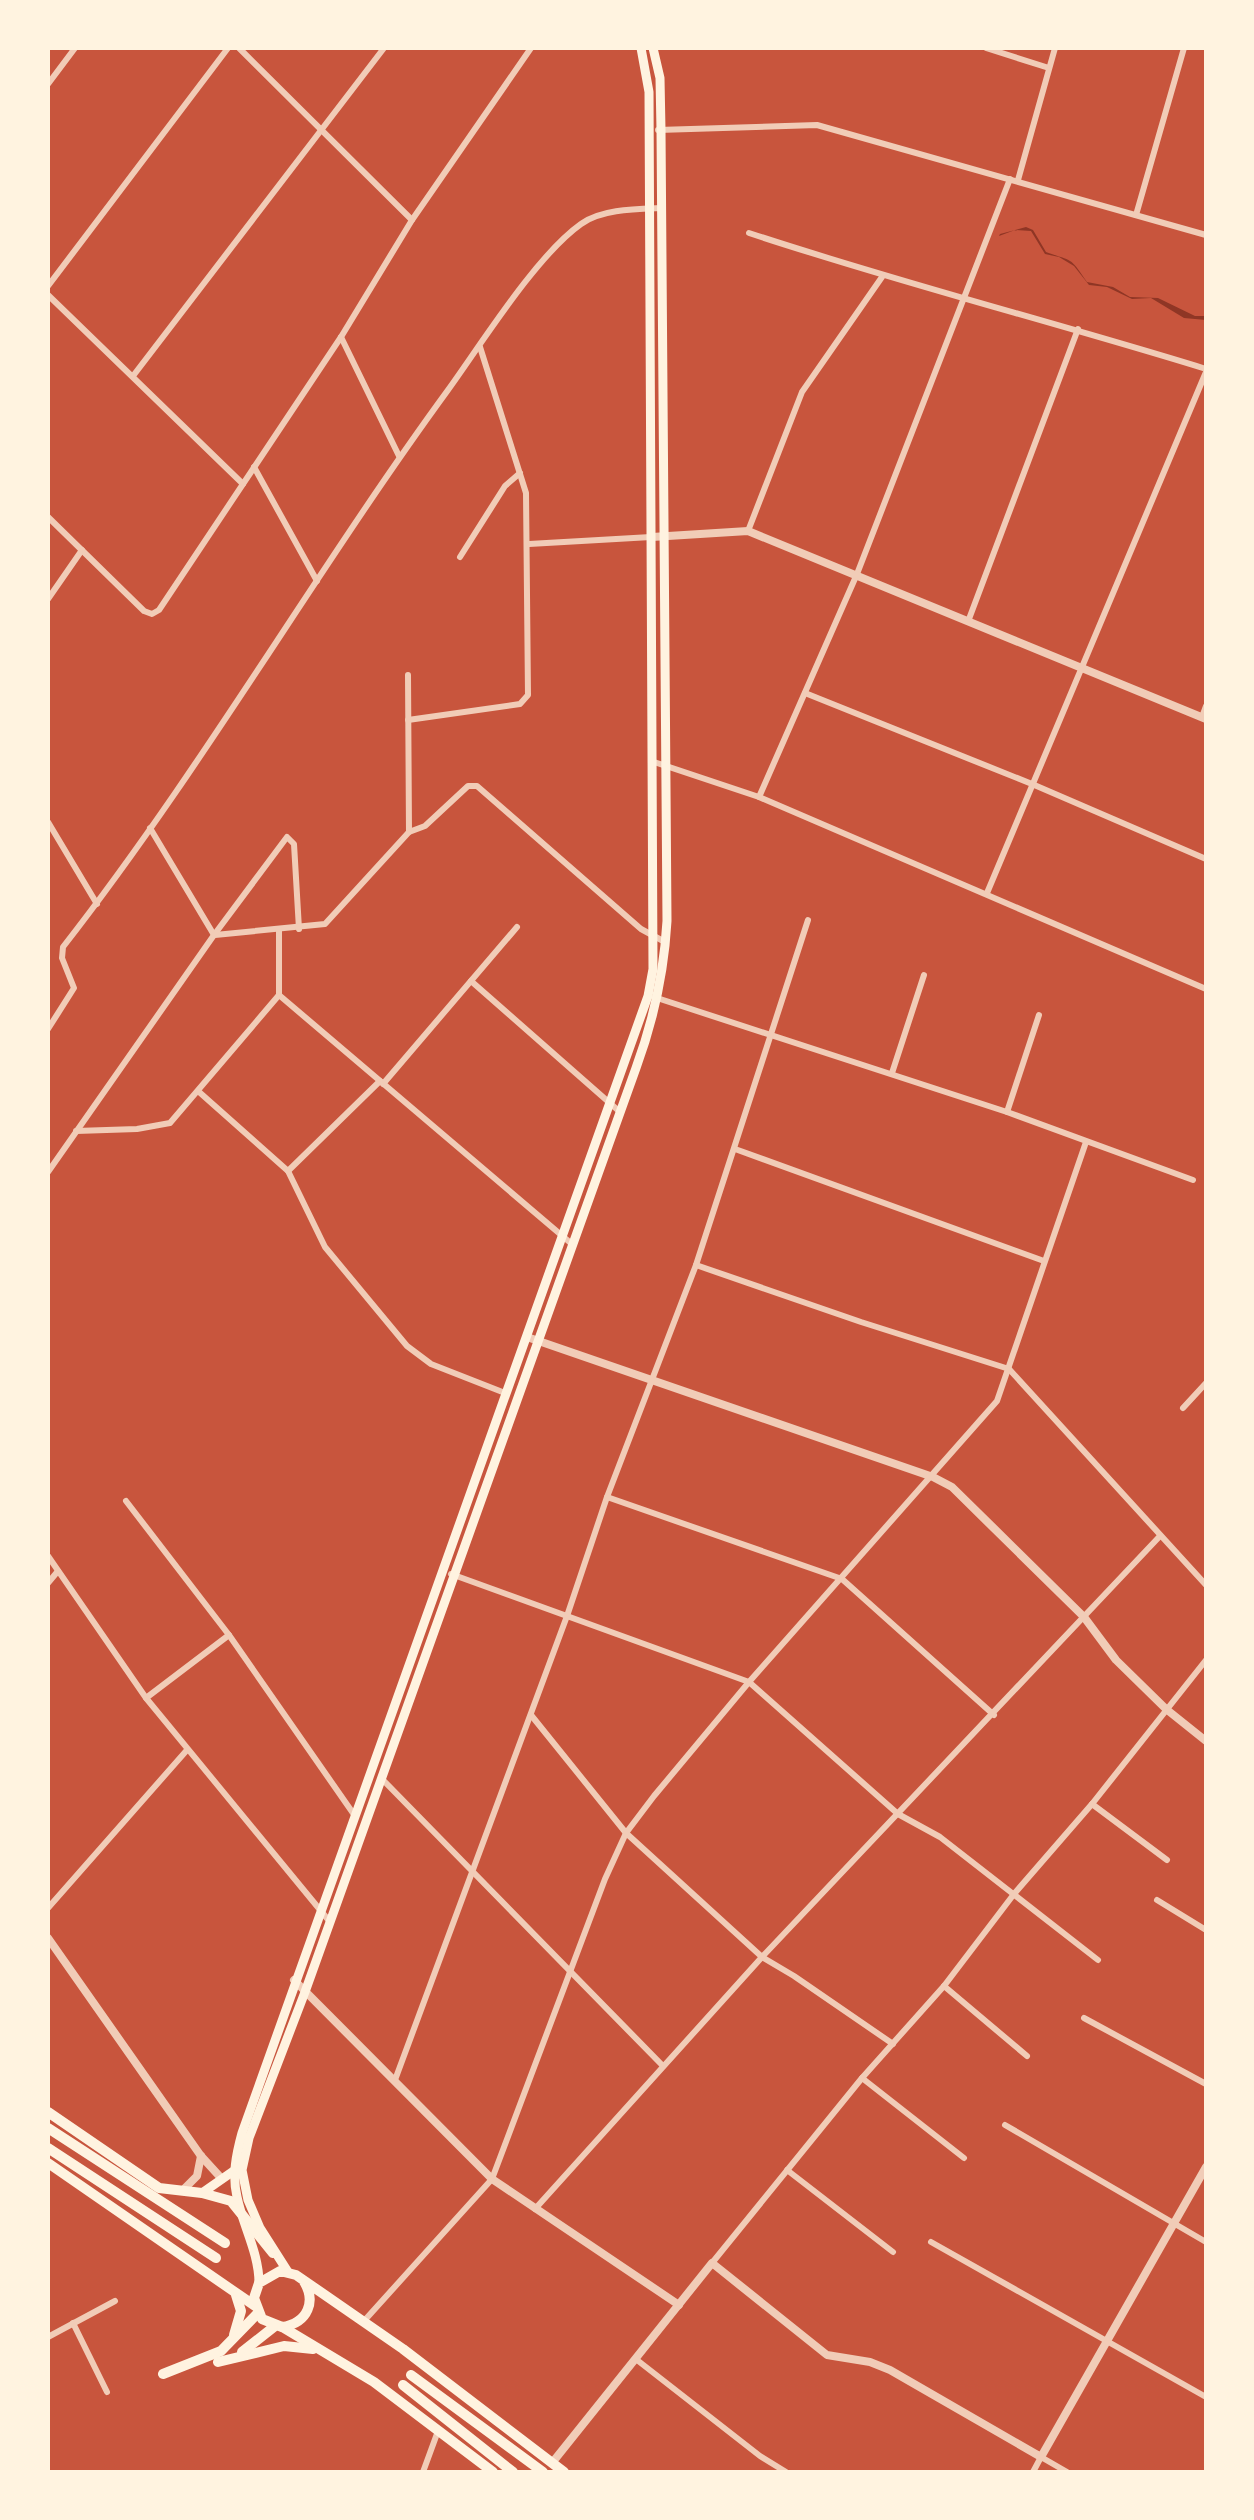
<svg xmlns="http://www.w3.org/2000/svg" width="1254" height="2520" font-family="Helvetica,sans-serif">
<rect width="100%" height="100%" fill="#c8553d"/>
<path fill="#8f3625" d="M1026 227 1033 230 1046 252C1074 262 1070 257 1087 282L1113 287 1130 297 1158 298 1195 316H1206V320L1184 318 1151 298 1132 299 1107 287 1089 285 1074 266 1059 257 1045 254 1031 231 1015 230 999 236 1000 234Z"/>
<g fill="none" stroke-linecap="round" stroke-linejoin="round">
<g stroke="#f1ccb7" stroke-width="6">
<path d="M239 48 412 220"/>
<path d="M986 48 1049 68"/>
<path d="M48 84 75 48"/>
<path d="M658 130 817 125 1206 235"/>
<path d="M1018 180 1055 48"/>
<path d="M1136 215 1184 48"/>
<path d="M749 233C900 283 1054 322 1206 369"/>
<path d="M48 286 228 48"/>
<path d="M48 295 243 484"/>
<path d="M341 337 399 456"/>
<path d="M133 376 384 48"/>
<path d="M254 467 317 581"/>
<path d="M48 517 144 611 152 614 159 610 341 337 412 220 531 48"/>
<path d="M748 531 802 392 882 277"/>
<path d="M529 544 651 537"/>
<path d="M460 557 505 486 520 473"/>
<path d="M48 599 82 550"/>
<path d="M969 619 1078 329"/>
<path d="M805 693 1032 784 1206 859"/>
<path d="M1202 717 1206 706"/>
<path d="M408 720 520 704 528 695 526 493 480 347"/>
<path d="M654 762 759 797 1206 989"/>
<path d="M759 797 857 574 1010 179"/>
<path d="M48 822 97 904"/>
<path d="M150 828 214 935"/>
<path d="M409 832 425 826 468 786H477L641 929 665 942"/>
<path d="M987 893 1206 372"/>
<path d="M215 935 325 924 409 832 408 675"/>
<path d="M471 981 620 1112"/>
<path d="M279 995 573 1245"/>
<path d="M654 997 1007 1112 1193 1180"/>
<path d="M48 1029 74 988 62 958 63 947C202 769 315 572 448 390 482 343 536 256 581 224 601 209 637 209 662 208"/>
<path d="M892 1073 924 975"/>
<path d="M383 1084 517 927"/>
<path d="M198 1091 288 1171 325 1247 407 1346 431 1364 505 1393"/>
<path d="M1007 1112 1039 1015"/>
<path d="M76 1131 137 1129 170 1123 279 995V930"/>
<path d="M735 1149 1044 1261"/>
<path d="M288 1171 380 1081"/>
<path d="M48 1172 214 935 287 837 294 844 299 929"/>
<path d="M696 1265 861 1322 1009 1369 1206 1585"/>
<path d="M1183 1408 1206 1383"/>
<path d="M607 1497 842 1579 994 1715"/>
<path d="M126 1501 229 1635 355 1816"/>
<path d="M48 1556 146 1698 330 1922"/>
<path d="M451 1574 749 1682 898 1814 940 1837 1098 1960"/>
<path d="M48 1583 58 1571"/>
<path d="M146 1698 229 1635"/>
<path d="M531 1715 626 1833 762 1957 794 1976 893 2044"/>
<path d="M381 1778 663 2066"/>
<path d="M1092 1804 1167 1860"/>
<path d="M1157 1900 1206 1930"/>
<path d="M48 1908 187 1750"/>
<path d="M944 1986 1027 2056"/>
<path d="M1084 2018 1206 2084"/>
<path d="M862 2078 964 2158"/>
<path d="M395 2080 567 1616 607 1497 696 1265 808 920"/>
<path d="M1005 2125 1206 2242"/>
<path d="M787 2170 893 2252"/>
<path d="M535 2209 762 1957 1160 1536"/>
<path d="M931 2242 1206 2397"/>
<path d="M712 2263 862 2078 944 1986 1014 1894 1092 1804 1206 1660"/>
<path d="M364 2321 492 2179 605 1879 626 1833 654 1796 749 1682 997 1401 1086 1142"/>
<path d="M73 2323 107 2392"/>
<path d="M48 2337 115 2301"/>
<path d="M637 2360 760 2456 786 2472"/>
<path d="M423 2472 438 2431"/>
<path d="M1033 2472 1041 2457 1067 2472"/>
</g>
<g stroke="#f1ccb7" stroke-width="8">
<path d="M652 537 748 531 1206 719"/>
<path d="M527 1337 933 1477 952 1487 1084 1617 1116 1660 1166 1709 1206 1741"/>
<path d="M48 1938 201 2156 222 2179"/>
<path d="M294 1980 492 2179 679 2305"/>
<path d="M183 2190 197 2176 201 2156"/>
<path d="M552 2463 712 2263 827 2355 870 2362 890 2370 1041 2457 1206 2167"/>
</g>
<g stroke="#fff3e0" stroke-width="9">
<path d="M202 2193 235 2170"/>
<path d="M288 2272 260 2228 248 2200 242 2170 249 2138 305 1992 636 1068C654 1019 664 974 667 921L661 130 660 78 653 48"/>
<path d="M259 2283C259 2253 243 2226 237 2197 232 2175 236 2155 242 2133L648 996 653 969 649 92 641 48"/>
</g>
<g stroke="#fff3e0" stroke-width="10">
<path d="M48 2112 159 2188 202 2193 231 2201 273 2253"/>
<path d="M48 2128 225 2243"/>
<path d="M48 2148 216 2258"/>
<path d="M48 2163 255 2306"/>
<path d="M303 2280C317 2301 308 2323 282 2327L262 2319 254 2298 259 2283 280 2271 296 2275 403 2349 564 2472"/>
<path d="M284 2328 374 2382 493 2472"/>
<path d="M234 2335 241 2311 236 2295"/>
<path d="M242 2352 275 2326"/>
<path d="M218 2362 284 2346 313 2349"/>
<path d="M163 2374 221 2351 258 2313"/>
<path d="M411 2375 543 2472"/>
<path d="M403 2385 513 2472"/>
</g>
</g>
<rect width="1254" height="2520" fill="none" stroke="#fff3e0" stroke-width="100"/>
</svg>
